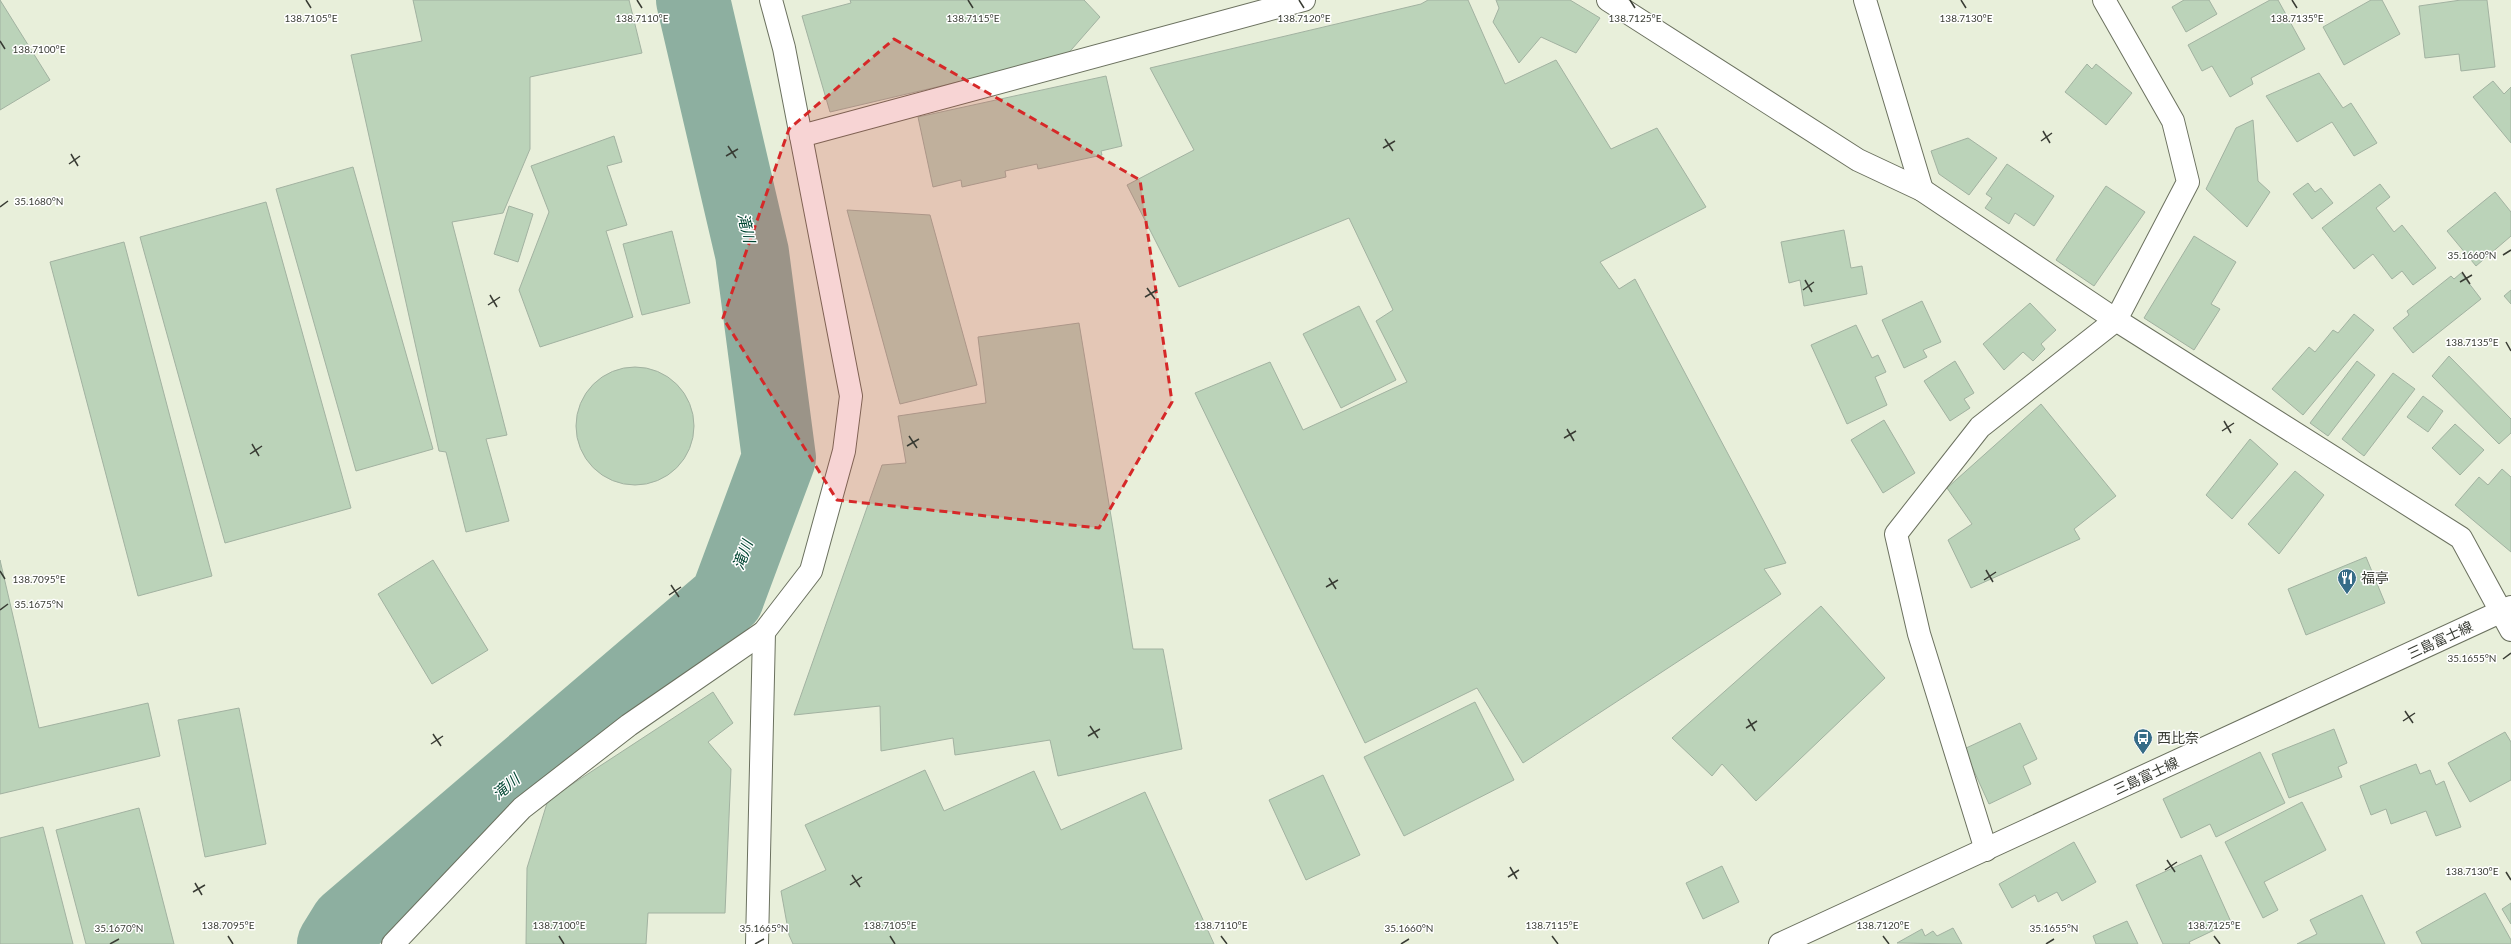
<svg xmlns="http://www.w3.org/2000/svg" width="2511" height="944" font-family="Lato,'Noto Sans JP',sans-serif">
<rect width="100%" height="100%" fill="#e8efda"/>
<g fill="none" stroke-linecap="round" stroke-linejoin="round">
<path stroke="#8dafa0" stroke-width="74" d="M334 944 347 923 727 598 779 458 752 253 693 0"/>
</g>
<g fill="#bbd3b9" stroke="#a2b2a1">
<path d="M0 0 50 80 0 110Z"/>
<path d="M413 0H629L642 53 530 77V149L503 213 452 222 507 435 486 439 509 521 466 532 446 452 439 451 351 55 422 41Z"/>
<path d="M850 0H1084L1100 17 1065 57 830 112 802 16 851 3Z"/>
<path d="M1428 0H1468L1505 84 1556 60 1611 149 1657 128 1706 207 1600 262 1619 289 1635 279 1786 563 1764 569 1781 594 1523 763 1477 688 1365 743 1195 393 1270 362 1303 430 1407 382 1376 321 1393 310 1349 218 1179 287 1127 185 1194 150 1150 68 1421 4Z"/>
<path d="M1496 0H1570L1600 18 1576 53 1541 37 1519 63 1493 22 1499 8Z"/>
<path d="M2184 0H2209L2217 14 2186 32 2172 7Z"/>
<path d="M2270 0H2278L2305 49 2251 78 2253 84 2230 97 2212 66 2202 71 2188 45Z"/>
<path d="M2371 0H2382L2400 34 2344 65 2323 27Z"/>
<path d="M2461 0H2487L2495 67 2461 71 2459 54 2425 58 2419 6Z"/>
<path d="M2087 64 2092 69 2096 64 2132 93 2106 125 2065 92Z"/>
<path d="M2319 73 2343 108 2351 103 2377 143 2354 156 2332 122 2297 142 2266 96Z"/>
<path d="M1106 76 1122 146 1101 151 1102 155 1038 169 1037 164 1005 171 1006 177 962 187 961 180 933 187 918 117Z"/>
<path d="M2493 81 2504 94 2511 87V143L2473 97Z"/>
<path d="M2253 120 2258 181 2270 192 2247 227 2206 189 2236 128Z"/>
<path d="M614 136 622 162 607 166 627 225 606 231 633 317 540 347 519 290 549 212 531 166Z"/>
<path d="M1968 138 1997 158 1969 195 1939 174 1931 151Z"/>
<path d="M2007 164 2054 196 2034 226 2015 213 2009 224 1985 208 1992 198 1986 194Z"/>
<path d="M353 167 433 449 356 471 276 189Z"/>
<path d="M2308 183 2315 192 2321 188 2333 203 2312 219 2293 194Z"/>
<path d="M2380 184 2390 197 2376 208 2394 232 2402 225 2436 268 2413 285 2402 271 2392 279 2373 254 2354 269 2322 228Z"/>
<path d="M2106 186 2145 212 2094 286 2056 260Z"/>
<path d="M2495 192 2511 212V236L2476 266 2447 231Z"/>
<path d="M266 202 351 508 225 543 140 237Z"/>
<path d="M509 206 533 214 518 262 494 254Z"/>
<path d="M847 210 930 215 977 385 900 404Z"/>
<path d="M1844 230 1851 268 1862 266 1867 294 1804 306 1800 280 1789 283 1781 242Z"/>
<path d="M672 231 690 303 642 315 623 244Z"/>
<path d="M2194 236 2236 262 2211 304 2220 309 2194 350 2144 318Z"/>
<path d="M124 242 212 576 138 596 50 262Z"/>
<path d="M2461 273 2481 299 2413 353 2393 328 2409 315 2407 311 2451 276 2454 279Z"/>
<path d="M2511 290V304L2504 296Z"/>
<path d="M1922 301 1941 342 1923 350 1927 357 1904 368 1882 320Z"/>
<path d="M2030 303 2056 330 2041 344 2045 349 2033 361 2023 352 2004 370 1983 344Z"/>
<path d="M1359 306 1396 380 1341 408 1303 334Z"/>
<path d="M2354 314 2374 330 2303 415 2272 389 2309 347 2315 352 2333 330 2338 333Z"/>
<path d="M1079 323 1133 649H1163L1182 749 1058 776 1050 740 955 755 953 738 881 751 880 706 794 715 882 465 906 463 898 416 986 403 978 337Z"/>
<path d="M1856 325 1872 358 1878 355 1886 372 1875 377 1887 405 1847 424 1811 345Z"/>
<path d="M2449 356 2511 419V433L2499 444 2432 376Z"/>
<path d="M1955 361 1974 393 1964 399 1970 408 1950 421 1924 381Z"/>
<path d="M2357 361 2375 375 2328 436 2310 423Z"/>
<circle cx="635" cy="426" r="59"/>
<path d="M2393 373 2415 389 2364 456 2342 439Z"/>
<path d="M2423 396 2443 411 2428 432 2407 417Z"/>
<path d="M2041 404 2116 496 2074 529 2080 539 1971 588 1948 540 1972 524 1947 488Z"/>
<path d="M1884 420 1915 473 1883 493 1851 440Z"/>
<path d="M2455 424 2484 450 2460 475 2432 448Z"/>
<path d="M2250 439 2278 464 2232 519 2206 495Z"/>
<path d="M2502 469 2511 477V552L2455 505 2479 477 2488 485Z"/>
<path d="M2295 471 2324 495 2279 554 2248 524Z"/>
<path d="M2366 557 2385 603 2306 635 2288 589Z"/>
<path d="M0 560 39 728 148 703 160 756 0 794Z"/>
<path d="M433 560 488 650 432 684 378 594Z"/>
<path d="M1821 606 1885 678 1756 801 1722 764 1712 776 1672 738Z"/>
<path d="M713 692 733 723 708 742 731 769 725 913H648L646 944H526L527 868 548 800Z"/>
<path d="M1475 702 1514 780 1404 836 1364 757Z"/>
<path d="M239 708 266 844 205 857 178 720Z"/>
<path d="M2020 723 2037 759 2023 766 2031 784 1989 804 1964 749Z"/>
<path d="M2334 729 2347 763 2338 767 2342 777 2289 798 2272 754Z"/>
<path d="M2505 732 2511 742V780L2470 802 2448 763Z"/>
<path d="M2260 752 2285 803 2216 837 2210 824 2181 838 2163 799Z"/>
<path d="M2416 764 2420 774 2430 770 2436 785 2444 781 2461 827 2436 836 2426 811 2391 824 2386 809 2371 815 2360 786Z"/>
<path d="M925 770 944 811 1034 771 1061 830 1145 792 1214 944H793L789 935 781 891 826 870 805 825Z"/>
<path d="M1323 775 1360 855 1306 880 1269 800Z"/>
<path d="M2302 802 2326 850 2264 882 2278 910 2263 918 2225 842Z"/>
<path d="M139 808 174 944H86L56 830Z"/>
<path d="M43 827 73 944H0V838Z"/>
<path d="M2074 842 2096 882 2062 901 2057 892 2038 902 2035 895 2012 908 1999 884Z"/>
<path d="M2201 855 2231 922 2189 942 2190 944H2163L2136 885Z"/>
<path d="M1722 866 1739 902 1703 919 1686 883Z"/>
<path d="M2485 893 2511 940V944H2422L2416 932Z"/>
<path d="M2362 895 2385 944H2297L2317 934 2310 920Z"/>
<path d="M2511 903V924L2502 909Z"/>
<path d="M2127 921 2138 944H2096L2093 936Z"/>
<path d="M1953 928 1962 944 1897 943 1922 929 1925 936 1933 931 1937 936Z"/>
</g>
<g fill="none" stroke-linecap="round" stroke-linejoin="round">
<defs>
<g id="minor">
<path d="M1608 0 1858 160 1922 190 2116 320 2461 538 2511 630"/>
<path d="M1865 0 1922 190"/>
<path d="M801 136 1304 0"/>
<path d="M1986 850 1919 634 1896 534 1980 427 2116 320 2188 182 2173 121 2104 0"/>
<path d="M393 944 522 808 629 725 764 632 811 571 844 451 851 396 784 48 771 0"/>
<path d="M757 944 764 632"/>
</g>
<path id="major" d="M1780 944 2511 607"/>
</defs>
<use href="#minor" stroke="#6b715f" stroke-width="24"/>
<use href="#major" stroke="#6b715f" stroke-width="24"/>
<use href="#minor" stroke="#fff" stroke-width="22"/>
<use href="#major" stroke="#fff" stroke-width="22"/>
</g>
<path fill="#d62828" fill-opacity="0.2" stroke="#d62828" stroke-width="3" stroke-dasharray="8 5" stroke-linejoin="round" d="M894 39 1140 180 1172 402 1099 528 837 500 723 318 789 129Z"/>
<path fill="none" stroke="#383b33" stroke-width="1.5" d="M306 0 311 8M637 0 642 8M968 0 973 8M1299 0 1304 8M1630 0 1635 8M1961 0 1966 8M2292 0 2297 8M0 41 5 49M2043 131 2050 143M1385 139 1393 151M2041 141 2052 133M728 146 736 158M1383 148 1395 141M71 154 78 166M726 156 738 149M69 164 80 156M0 207 8 201M2503 255 2511 250M2462 272 2470 284M1805 280 1812 292M2460 282 2472 275M1147 288 1155 299M1803 290 1814 282M490 295 497 307M1145 297 1157 290M488 305 500 297M2506 342 2511 351M2224 421 2231 433M1567 429 1574 441M2222 431 2234 423M909 436 917 448M1564 438 1576 431M252 444 259 456M907 446 919 439M250 454 262 446M1986 570 1993 582M0 571 5 579M1329 578 1336 589M1984 580 1996 572M671 585 679 597M1326 587 1338 580M669 595 681 587M0 610 8 604M2503 659 2511 653M2405 711 2413 723M1748 719 1755 731M2403 721 2415 713M1090 726 1098 738M1746 728 1757 721M433 734 441 746M1088 736 1100 729M431 744 443 736M2167 860 2175 872M1510 867 1517 879M2165 870 2177 862M2506 872 2511 880M852 875 860 887M1508 877 1519 870M195 883 202 895M850 885 862 877M193 892 205 885M228 936 233 944M559 936 564 944M890 936 895 944M1221 936 1227 944M1552 936 1558 944M1883 936 1889 944M2214 936 2220 944M110 944 119 939M755 944 764 939M1401 944 1409 939M2046 944 2054 939"/>
<defs>
<symbol id="restaurant-pin" viewBox="-11 -11 22 30"><path d="M0 17L-7.5 6A9.5 9.5 0 1 1 7.5 6Z" fill="#366c87" stroke="#fff"/><path d="M-5-6h1v4h1v-4h1v4h1v-4h1v5L-1.5 .5V6h-2V.5L-5-1ZM5-6V6H3V1.5H1.5Q1.5-4 5-6Z" fill="#fff"/></symbol>
<symbol id="bus-pin" viewBox="-11 -11 22 30"><path d="M0 17L-7.5 6A9.5 9.5 0 1 1 7.5 6Z" fill="#366c87" stroke="#fff"/><path d="M-5-6H5V4H4V6H2V4H-2V6H-4V4H-5ZM-3.5-4V0h7V-4ZM-3.5 1.2v1.5H-2V1.2ZM2 1.2v1.5H3.5V1.2Z" fill="#fff"/></symbol>
</defs>
<g fill-rule="evenodd">
<use href="#restaurant-pin" x="2336" y="567" width="22" height="30"/>
<use href="#bus-pin" x="2132" y="727" width="22" height="30"/>
</g>
<g text-anchor="middle" stroke-width="3" stroke-linejoin="round" paint-order="stroke">
<g font-size="14" fill="#383b33" stroke="#fff" text-anchor="start">
<text x="2361" y="583">福亭</text>
<text x="2157" y="743">西比奈</text>
</g>
<g font-size="14" fill="#383b33" stroke="#fff">
<text transform="translate(2440 640) rotate(-25)" y="5">三島富士線</text>
<text transform="translate(2146 776) rotate(-25)" y="5">三島富士線</text>
</g>
<g font-size="15" font-style="italic" fill="#014632" stroke="#fff">
<text transform="translate(746 228) rotate(77)" y="5">滝川</text>
<text transform="translate(743 555) rotate(-70)" y="5">滝川</text>
<text transform="translate(506 787) rotate(-40)" y="5">滝川</text>
</g>
</g>
<g font-size="10" text-anchor="middle" fill="#383b33" stroke="#fff" stroke-width="3" stroke-linejoin="round" paint-order="stroke">
<text x="311" y="22">138.7105°E</text>
<text x="642" y="22">138.7110°E</text>
<text x="973" y="22">138.7115°E</text>
<text x="1304" y="22">138.7120°E</text>
<text x="1635" y="22">138.7125°E</text>
<text x="1966" y="22">138.7130°E</text>
<text x="2297" y="22">138.7135°E</text>
<text x="39" y="53">138.7100°E</text>
<text x="39" y="205">35.1680°N</text>
<text x="2472" y="259">35.1660°N</text>
<text x="2472" y="346">138.7135°E</text>
<text x="39" y="583">138.7095°E</text>
<text x="39" y="608">35.1675°N</text>
<text x="2472" y="662">35.1655°N</text>
<text x="2472" y="875">138.7130°E</text>
<text x="228" y="929">138.7095°E</text>
<text x="559" y="929">138.7100°E</text>
<text x="890" y="929">138.7105°E</text>
<text x="1221" y="929">138.7110°E</text>
<text x="1552" y="929">138.7115°E</text>
<text x="1883" y="929">138.7120°E</text>
<text x="2214" y="929">138.7125°E</text>
<text x="119" y="932">35.1670°N</text>
<text x="764" y="932">35.1665°N</text>
<text x="1409" y="932">35.1660°N</text>
<text x="2054" y="932">35.1655°N</text>
</g>
</svg>
